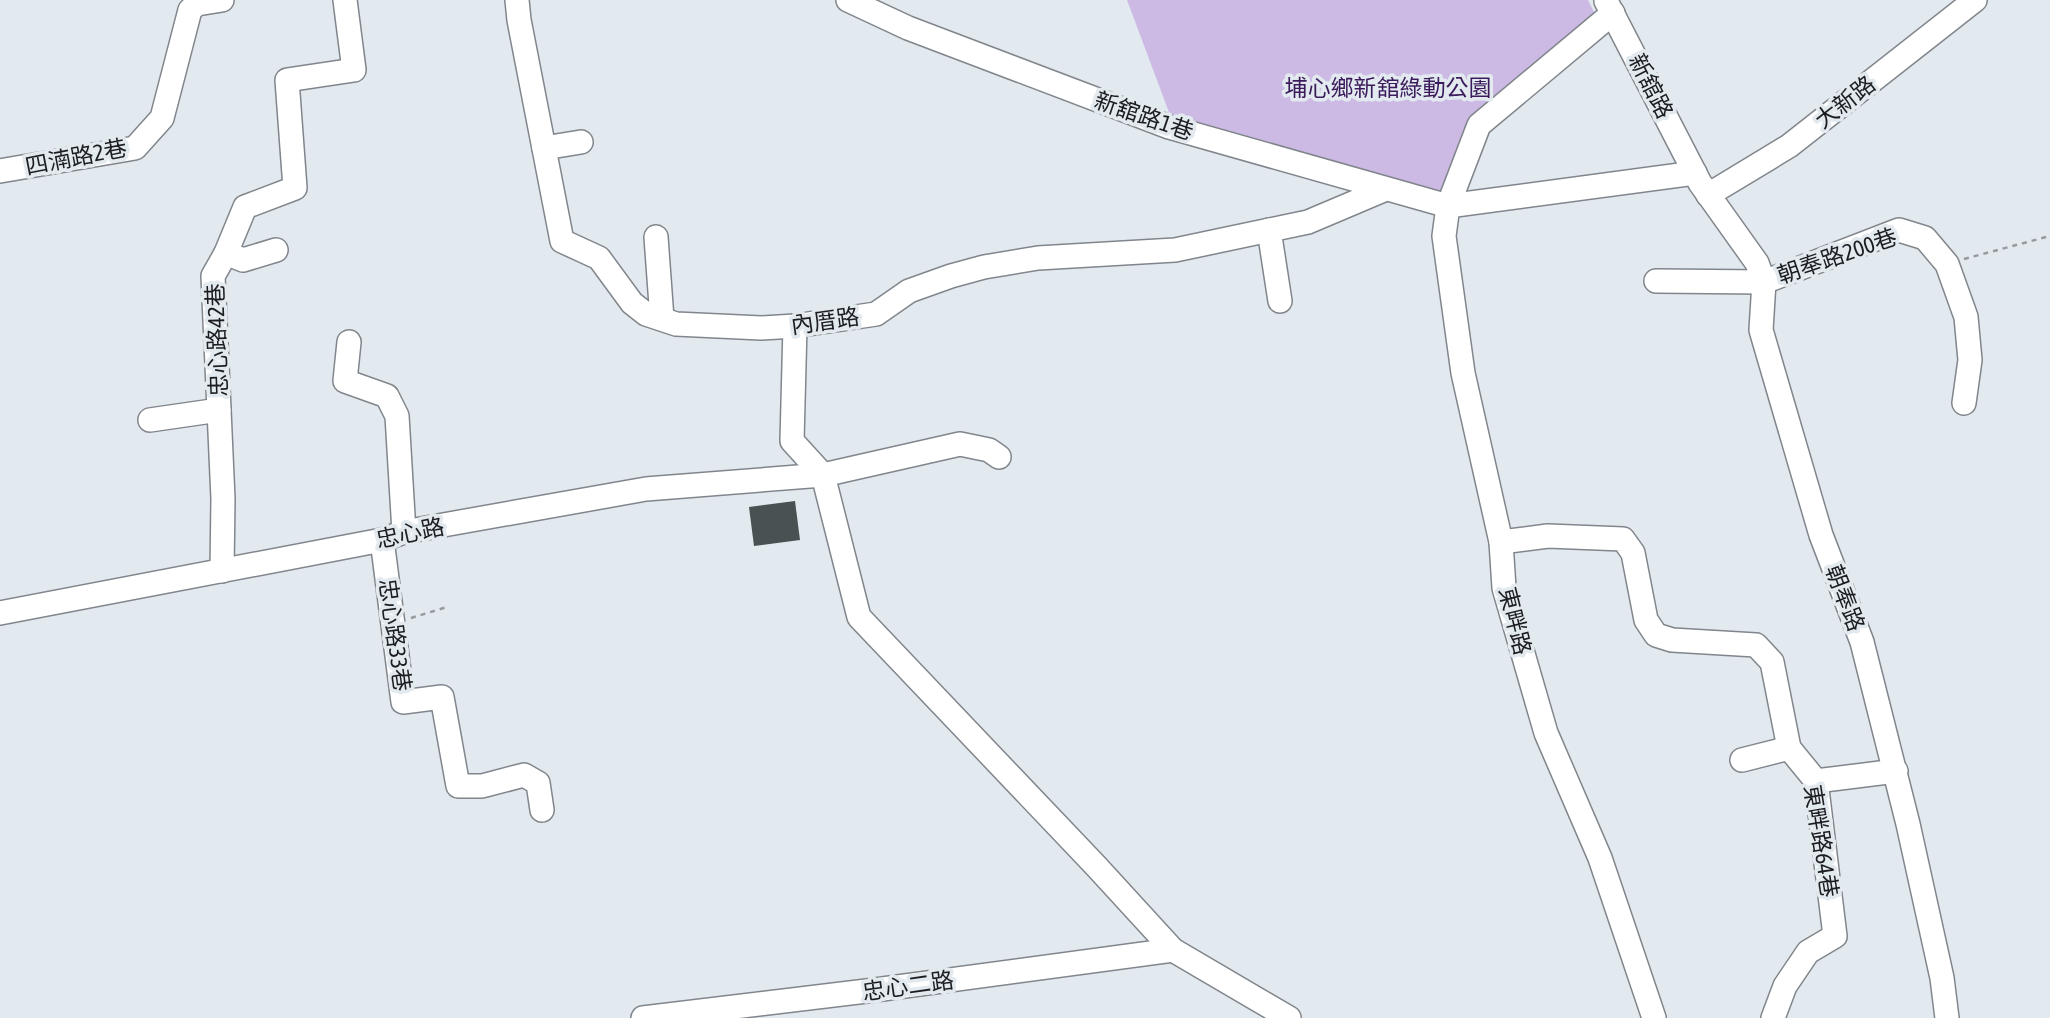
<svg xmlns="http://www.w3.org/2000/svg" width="2050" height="1018" font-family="'Asap Condensed','Noto Sans TC',sans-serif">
<rect width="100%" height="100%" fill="#e2e9ef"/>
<path fill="#ccbae5" d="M1127 0H1588L1598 20 1472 116 1446 196 1170 115Z"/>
<path fill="#495153" d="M795 501 800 540 754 546 749 507Z"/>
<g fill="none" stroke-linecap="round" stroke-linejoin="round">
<defs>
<g id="minor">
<path d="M517 0 519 20 562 241 599 258 632 303 646 314 676 324 761 328 795 326 876 314 909 291 951 276 984 267 1038 258 1175 250 1308 222 1386 189"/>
<path d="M848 0 908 28 1169 127 1448 206 1695 173"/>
<path d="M1606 1 1700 183 1757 263 1764 282 1761 330 1821 535 1862 642 1908 824 1942 978 1947 1018"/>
<path d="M1613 13 1479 125 1448 206 1444 236 1463 373 1501 542 1504 588 1546 733 1600 858 1654 1018"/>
<path d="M544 148 581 142"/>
<path d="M0 171 135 148 162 118 190 10 197 4 222 0"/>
<path d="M1708 195 1789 146 1975 0"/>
<path d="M1269 230 1280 301"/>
<path d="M656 237 662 319"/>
<path d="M226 253 243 260 276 250"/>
<path d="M1656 281 1764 282 1899 230 1925 238 1947 264 1966 317 1970 360 1964 403"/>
<path d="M795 326 792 441 823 475 859 617 1096 866 1173 950 1289 1018"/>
<path d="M349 342 345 381 387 396 397 416 404 532"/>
<path d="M150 420 219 410"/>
<path d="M382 540 403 702 442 697 458 786H482L524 775 538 783 542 810"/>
<path d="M1501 542 1548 536 1623 539 1633 553 1646 620 1656 635 1672 640 1756 645 1772 662 1789 748 1816 781 1835 936 1808 952 1785 986 1773 1018"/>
<path d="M222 571 223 499 213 276 226 253 245 207 295 188 287 80 354 70 345 0"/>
<path d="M0 613 382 540 404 532 646 489 823 475 960 444 989 450 999 457"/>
<path d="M1742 760 1789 748"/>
<path d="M1816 781 1896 771"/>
<path d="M643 1018 875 990 1173 950"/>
</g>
</defs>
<use href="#minor" stroke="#80868c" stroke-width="26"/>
<g stroke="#969ba0" stroke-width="2.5" stroke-dasharray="5 5" stroke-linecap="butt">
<path d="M1964 259 2050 236"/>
<path d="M411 618 447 607"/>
</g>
<use href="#minor" stroke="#fff" stroke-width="23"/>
</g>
<g text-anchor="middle" stroke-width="7" stroke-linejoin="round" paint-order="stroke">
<g font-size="23" fill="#1b1d20" stroke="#e2e9ef">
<text transform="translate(1651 86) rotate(63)" y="8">新舘路</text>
<text transform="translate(1845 102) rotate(-38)" y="8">大新路</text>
<text transform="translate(1144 116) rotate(19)" y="8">新舘路1巷</text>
<text transform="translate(76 157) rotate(-11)" y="8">四湳路2巷</text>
<text transform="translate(1837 256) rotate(-19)" y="8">朝奉路200巷</text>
<text transform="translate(825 321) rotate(-8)" y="8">內厝路</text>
<text transform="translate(217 340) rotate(-92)" y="8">忠心路42巷</text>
<text transform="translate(410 533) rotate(-12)" y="8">忠心路</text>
<text transform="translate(1845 598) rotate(69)" y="8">朝奉路</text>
<text transform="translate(1515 621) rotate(76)" y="8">東畔路</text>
<text transform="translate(395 635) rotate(82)" y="8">忠心路33巷</text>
<text transform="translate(1821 841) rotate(81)" y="8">東畔路64巷</text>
<text transform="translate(908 986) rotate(-8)" y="8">忠心二路</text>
</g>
<g font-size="23" fill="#3b1b5b" stroke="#e2e9ef">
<text x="1388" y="96">埔心鄉新舘綠動公園</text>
</g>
</g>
</svg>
